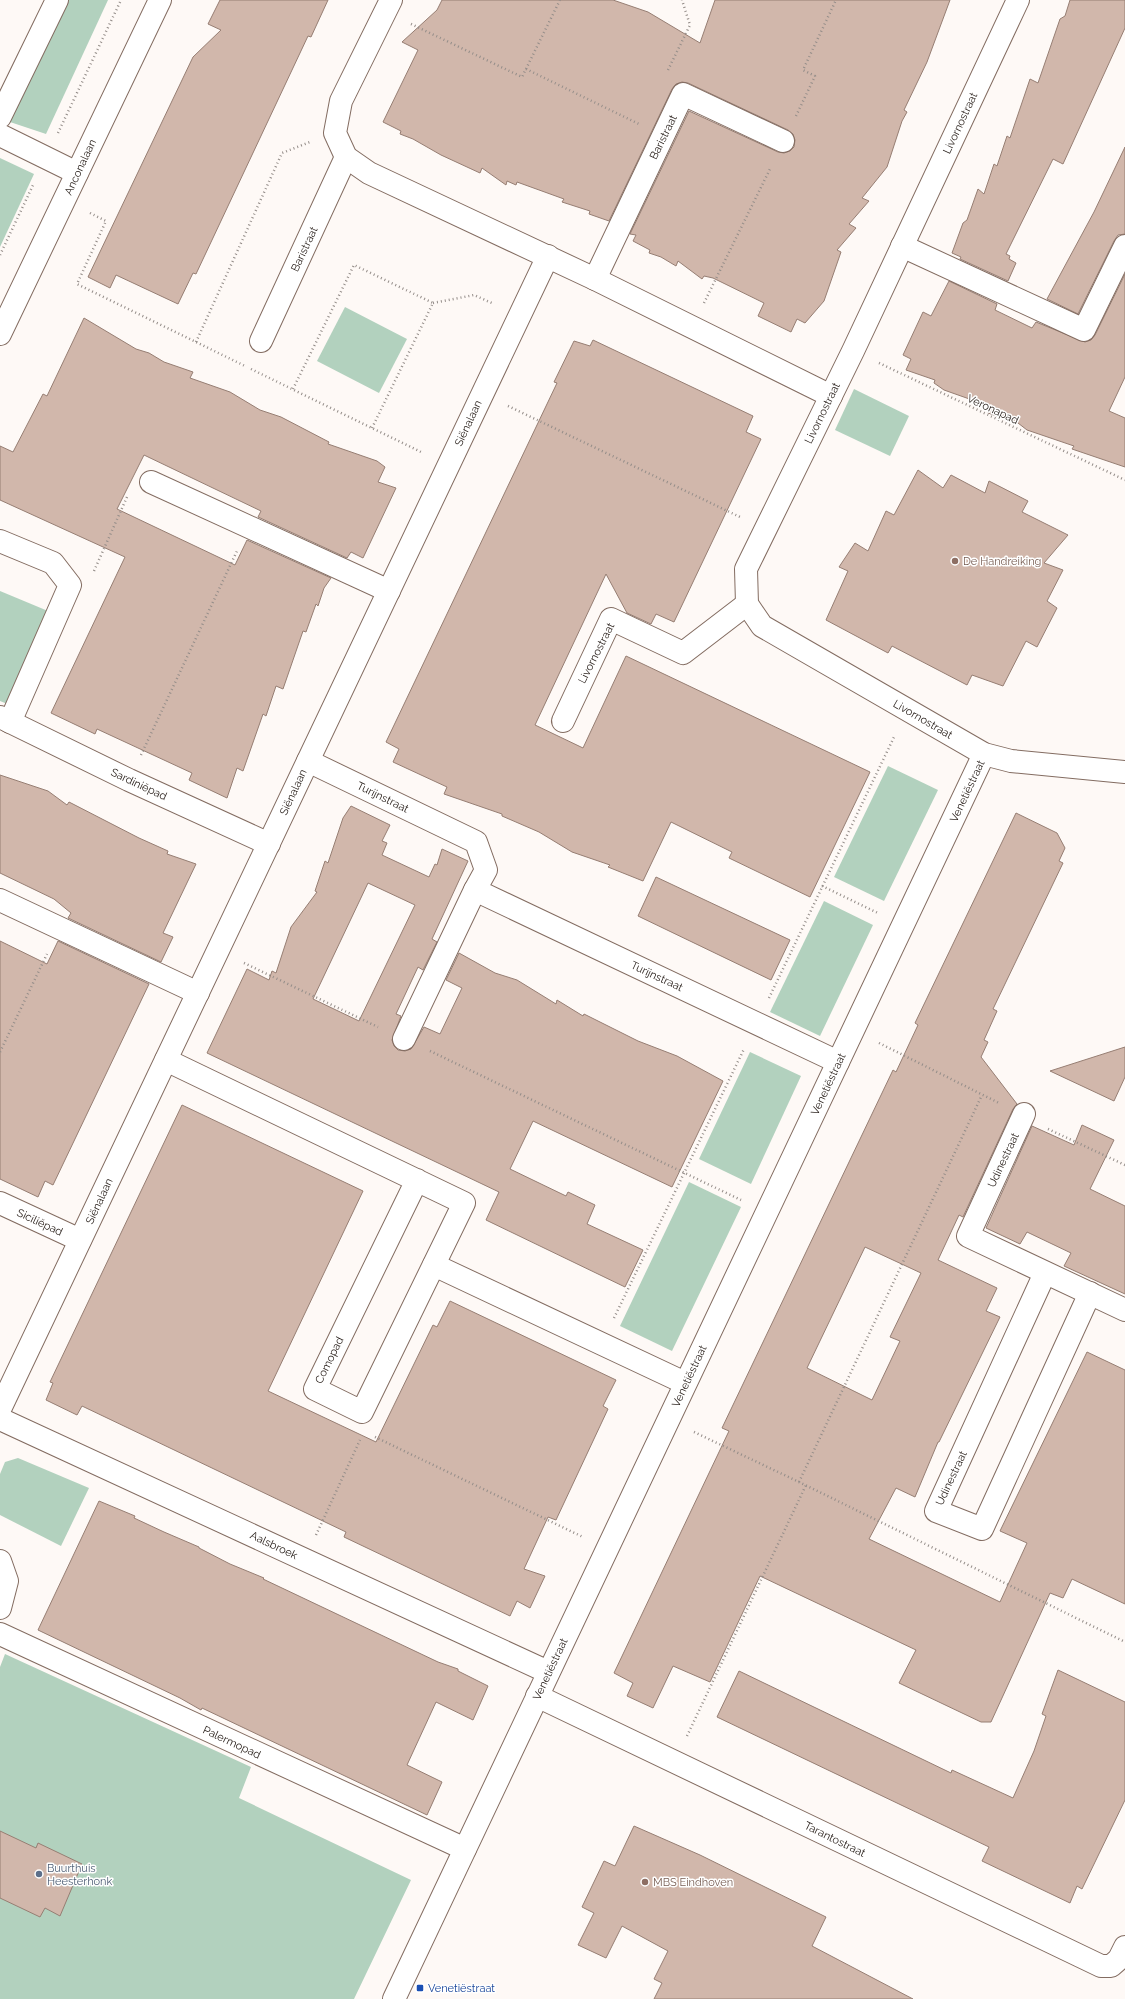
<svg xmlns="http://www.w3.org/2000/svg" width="1125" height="1999" font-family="Raleway,sans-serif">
<rect width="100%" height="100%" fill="#fef9f6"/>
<g fill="#b2d1be">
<path d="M66 0H108L46 134 7 121Z"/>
<path d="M0 158 34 174 0 247Z"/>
<path d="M345 307 407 339 379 393 317 361Z"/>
<path d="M854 389 909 416 890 456 835 430Z"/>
<path d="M0 591 48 611 10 705 0 701Z"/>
<path d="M888 766 938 790 884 901 834 877Z"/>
<path d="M824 901 873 925 820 1036 770 1012Z"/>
<path d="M750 1052 801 1076 751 1184 699 1159Z"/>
<path d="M689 1182 741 1207 672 1351 620 1326Z"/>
<path d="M18 1458 89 1488 61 1546 0 1515V1474L5 1462Z"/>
<path d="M5 1654 251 1767 239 1798 411 1880 354 1999H0V1667Z"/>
</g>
<g fill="#d1b7ab" stroke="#967e73" fill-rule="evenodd">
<path d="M220 0H328L311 37 308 36 196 274 193 273 178 304 116 275 110 288 88 277 193 57 221 30 208 24Z"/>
<path d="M442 0H613L648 12 700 43 715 0H950L927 62 904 110 907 112 902 121 887 167 862 198 869 201 849 224 856 228 837 250 841 252 824 301 805 323 797 319 791 332 758 316 764 303 713 278 704 276 702 279 678 261 676 266 661 257 649 253 650 250 633 241 636 235 630 234 689 111 778 152 784 153 790 151 794 147 795 140 793 134 788 130 688 83 682 82 676 84 672 89 609 221 589 214 590 211 562 202 564 199 517 182 516 185 507 181 506 185 482 168 480 173 441 155 413 139 400 134 401 131 383 122 418 50 402 42 437 10Z"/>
<path d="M1070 0H1125V28L1063 164 1053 159 1006 254 1010 256 1009 259 1016 263 1008 281 960 259 961 257 952 253 963 223 967 220 978 189 984 194 994 164 997 166 1007 136 1010 138 1030 79 1038 83 1060 19 1065 16Z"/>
<path d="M1125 147V234L1118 235 1114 241 1078 314 1047 299 1094 212Z"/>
<path d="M1125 274V377L1109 411 1125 418V467L1072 449 1074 446 1027 430 1018 423 988 413 992 407 944 390 934 383 935 380 906 370 911 359 903 355 923 312 931 316 949 281 997 304 995 310 1032 328 1036 322 1085 342 1091 340 1095 335Z"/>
<path d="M84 318 136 349 149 353 164 362 193 372 190 378 230 392 260 410 281 417 329 442 328 444 377 461 385 467 378 482 396 488 363 558 351 552 347 558 258 517 261 511 144 455 117 509 235 565 247 540 331 578 324 588 318 606 316 604 306 632 303 631 283 689 276 686 266 716 263 714 243 771 237 768 227 798 189 780 192 773 97 729 95 734 51 713 125 557 0 500V446L13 452 43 394 47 396Z"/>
<path d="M593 340 753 416 746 432 761 439 674 622 656 614 651 624 627 613 606 574 535 725 583 748 626 656 870 772 810 897 729 858 732 852 671 822 643 881 608 867 610 865 572 852 539 832 502 816V814L444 794 447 787 393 762 399 749 386 742 557 383 554 382 574 341 590 346Z"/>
<path d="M918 470 943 488 951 475 985 493 989 481 1028 501 1022 512 1068 535 1044 563 1063 570 1047 601 1057 608 1037 647 1026 641 1003 686 972 675 967 685 892 646 888 653 826 620 848 571 839 567 855 543 868 551 886 511 894 515Z"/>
<path d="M0 775 48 791 67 805 69 802 139 838 168 851 167 854 196 864 163 933 173 937 161 962 68 918 71 913 54 899 0 873Z"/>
<path d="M351 806 390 825 382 841 387 843 382 855 429 877 435 864 437 865 442 849 468 861 432 939 437 942 423 970 418 967 396 1014 401 1016 392 1040 394 1046 398 1050 405 1051 411 1049 424 1027 440 1034 462 988 446 980 459 953 495 973 517 980 556 1004 557 1000 583 1016 584 1014 638 1041 677 1056 723 1081 672 1187 533 1121 510 1169 566 1196 568 1192 595 1205 587 1224 643 1250 625 1287 486 1220 499 1192 207 1053 247 969 269 980 272 971 276 973 291 927 317 892 315 891 325 861 328 863 343 818ZM368 883 415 905 359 1021 313 999Z"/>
<path d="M1016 813 1057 833 1065 848 1059 861 1063 863 993 1009 997 1011 984 1040 988 1042 981 1057 1017 1104 1013 1109 963 1217 959 1215 938 1260 997 1288 986 1311 1000 1317 939 1442H938L915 1497 896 1488 869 1539 1000 1602 1027 1543 1000 1531 1087 1352 1125 1370V1604L1072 1579 1063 1598 1050 1593 991 1722H981L899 1683 916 1650 760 1576 710 1682 673 1666 653 1708 627 1696 633 1683 614 1673 729 1431 722 1428 893 1070 896 1072 918 1025 915 1023ZM865 1247 921 1273 890 1337 900 1341 872 1400 807 1368Z"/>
<path d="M656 877 790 940 771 980 638 916Z"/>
<path d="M0 941 47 964 58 941 149 984 53 1185 45 1181 38 1197 0 1179Z"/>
<path d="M1125 1047V1077L1114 1101 1050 1071Z"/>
<path d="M182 1105 363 1191 268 1391 376 1442 433 1325 437 1327 450 1301 616 1380 603 1406 608 1409 556 1520 548 1517 524 1569 545 1576 530 1608 517 1601 510 1616 344 1537 346 1532 82 1406 77 1415 46 1400 53 1383 50 1382Z"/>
<path d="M1082 1125 1114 1140 1090 1189 1125 1206V1294L1064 1266 1071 1253 1027 1232 1020 1244 986 1228 1032 1126 1074 1145Z"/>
<path d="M99 1501 135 1516 134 1518 164 1532 199 1547V1548L230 1564 264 1578 263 1579 438 1662 458 1669V1671L488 1686 473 1720 436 1702 407 1765 442 1782 427 1815 202 1708 201 1710 180 1698 38 1630Z"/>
<path d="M1058 1670 1125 1702V1800L1082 1889 1077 1886 1070 1903 982 1861 989 1847 717 1717 739 1671 951 1773 952 1770 1013 1798 1034 1751 1046 1716 1042 1714Z"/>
<path d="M634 1826 700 1855 826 1917 812 1946 913 1999H654L662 1983 654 1979 668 1951 622 1926 606 1958 578 1945 594 1913 582 1907 604 1861 615 1866Z"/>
<path d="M0 1831 36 1848 38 1843 82 1864 60 1916 45 1908 40 1917 0 1898Z"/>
</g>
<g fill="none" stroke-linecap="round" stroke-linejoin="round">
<defs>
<g id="minor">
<path d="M391 0 341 101 335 133 346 157 369 173 595 279 831 396"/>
<path d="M1018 0 853 351 746 569 747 604 762 626 984 754 1011 761 1125 772"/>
<path d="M0 117 57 0"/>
<path d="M0 135 77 173"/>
<path d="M902 246 1084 330 1125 246"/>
<path d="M595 279 683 94 783 141"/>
<path d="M0 334 160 0"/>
<path d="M261 341 346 157"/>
<path d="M151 482 389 591"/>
<path d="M0 541 53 563 70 585 10 722"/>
<path d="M0 717 129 780 269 844"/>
<path d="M563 721 611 619 683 653 747 604"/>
<path d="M308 761 476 842 486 870 475 890 838 1062"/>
<path d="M0 900 198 993"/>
<path d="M404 1039 475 890"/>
<path d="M166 1060 464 1203 362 1412 315 1389 417 1180"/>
<path d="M1024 1114 968 1236 1125 1310"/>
<path d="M0 1203 80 1240"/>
<path d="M434 1265 685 1383"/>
<path d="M1045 1273 936 1511 982 1529 1090 1293"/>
<path d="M0 1409 548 256"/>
<path d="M0 1419 548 1672"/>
<path d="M0 1561 7 1581 0 1608"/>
<path d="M0 1634 465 1849"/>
<path d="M537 1696 1101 1966H1111L1119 1959 1125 1947"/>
<path d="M394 1999 984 754"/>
</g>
</defs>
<use href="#minor" stroke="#836c61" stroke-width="24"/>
<g stroke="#948d89" stroke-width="2.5" stroke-dasharray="1 3" stroke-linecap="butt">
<path d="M411 24 522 77 560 0"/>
<path d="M526 69 639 124"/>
<path d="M668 70 690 25 682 0"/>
<path d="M796 116 815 76 803 70 836 0"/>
<path d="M58 133 121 0"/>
<path d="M90 213 106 221 77 284 245 366"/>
<path d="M0 255 34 183"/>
<path d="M433 303 474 295 494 304"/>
<path d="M704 303 771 167"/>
<path d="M196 342 282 153 310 142"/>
<path d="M879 363 1125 480"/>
<path d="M251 369 423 453"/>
<path d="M293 389 354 265 433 303 372 428"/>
<path d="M508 406 740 517"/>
<path d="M94 571 127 497"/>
<path d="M141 755 237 551"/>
<path d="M822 886 878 913"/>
<path d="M244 963 378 1027"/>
<path d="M769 998 895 735"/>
<path d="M879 1043 999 1103"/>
<path d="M430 1051 741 1200"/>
<path d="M0 1052 47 954"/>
<path d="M1048 1129 1125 1165"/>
<path d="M614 1318 744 1049"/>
<path d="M694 1432 799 1482 1125 1642"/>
<path d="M375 1437 583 1537"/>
<path d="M799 1482 982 1095"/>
<path d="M316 1535 360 1440"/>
<path d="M687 1736 806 1485"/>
</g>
<use href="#minor" stroke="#fff" stroke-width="22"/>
</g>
<g fill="#8d6e63" stroke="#fff" stroke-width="1.5">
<circle cx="955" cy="561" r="4"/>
<circle cx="645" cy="1882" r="4"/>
</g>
<circle fill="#5c6f8a" stroke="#fff" stroke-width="1.5" cx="39" cy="1874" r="4"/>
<rect fill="#1a4fb4" stroke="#fff" stroke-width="1.5" x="416" y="1984" width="8" height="8" rx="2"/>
<g text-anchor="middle" stroke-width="3" stroke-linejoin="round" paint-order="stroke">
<g font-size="11" fill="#251c17" stroke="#fff">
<text transform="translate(960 123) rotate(-65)" y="4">Livornostraat</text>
<text transform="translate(663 137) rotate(-64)" y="4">Baristraat</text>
<text transform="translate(80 167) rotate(-65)" y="4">Anconalaan</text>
<text transform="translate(304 249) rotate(-65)" y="4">Baristraat</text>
<text transform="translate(993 409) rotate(25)" y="4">Veronapad</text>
<text transform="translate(822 413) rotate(-64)" y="4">Livornostraat</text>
<text transform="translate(468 423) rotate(-65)" y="4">Siënalaan</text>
<text transform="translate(596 653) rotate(-63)" y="4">Livornostraat</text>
<text transform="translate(923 719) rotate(30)" y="4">Livornostraat</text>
<text transform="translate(139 784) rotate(25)" y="4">Sardiniëpad</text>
<text transform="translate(967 791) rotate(-65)" y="4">Venetiëstraat</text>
<text transform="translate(293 792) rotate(-65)" y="4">Siënalaan</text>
<text transform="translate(383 797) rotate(26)" y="4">Turijnstraat</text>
<text transform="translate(657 976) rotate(25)" y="4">Turijnstraat</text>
<text transform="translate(828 1084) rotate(-65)" y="4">Venetiëstraat</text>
<text transform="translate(1003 1160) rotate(-65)" y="4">Udinestraat</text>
<text transform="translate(99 1201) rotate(-65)" y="4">Siënalaan</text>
<text transform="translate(40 1222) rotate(25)" y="4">Siciliëpad</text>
<text transform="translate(329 1360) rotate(-64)" y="4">Comopad</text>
<text transform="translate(689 1376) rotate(-65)" y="4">Venetiëstraat</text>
<text transform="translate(951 1478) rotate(-65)" y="4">Udinestraat</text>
<text transform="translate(274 1545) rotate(25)" y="4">Aalsbroek</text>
<text transform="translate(550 1669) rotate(-65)" y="4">Venetiëstraat</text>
<text transform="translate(232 1742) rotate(25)" y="4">Palermopad</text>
<text transform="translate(835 1839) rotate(26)" y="4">Tarantostraat</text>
</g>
<g font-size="11" fill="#785e54" stroke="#fff" text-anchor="start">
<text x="963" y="565">De Handreiking</text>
<text x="653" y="1886">MBS Eindhoven</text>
</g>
<g font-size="11" fill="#4e5e75" stroke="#fff" text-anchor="start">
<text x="47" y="1872">Buurthuis<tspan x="47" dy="13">Heesterhonk</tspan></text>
</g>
<g font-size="11" fill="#164399" stroke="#fff" text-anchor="start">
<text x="428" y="1992">Venetiëstraat</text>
</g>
</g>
</svg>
